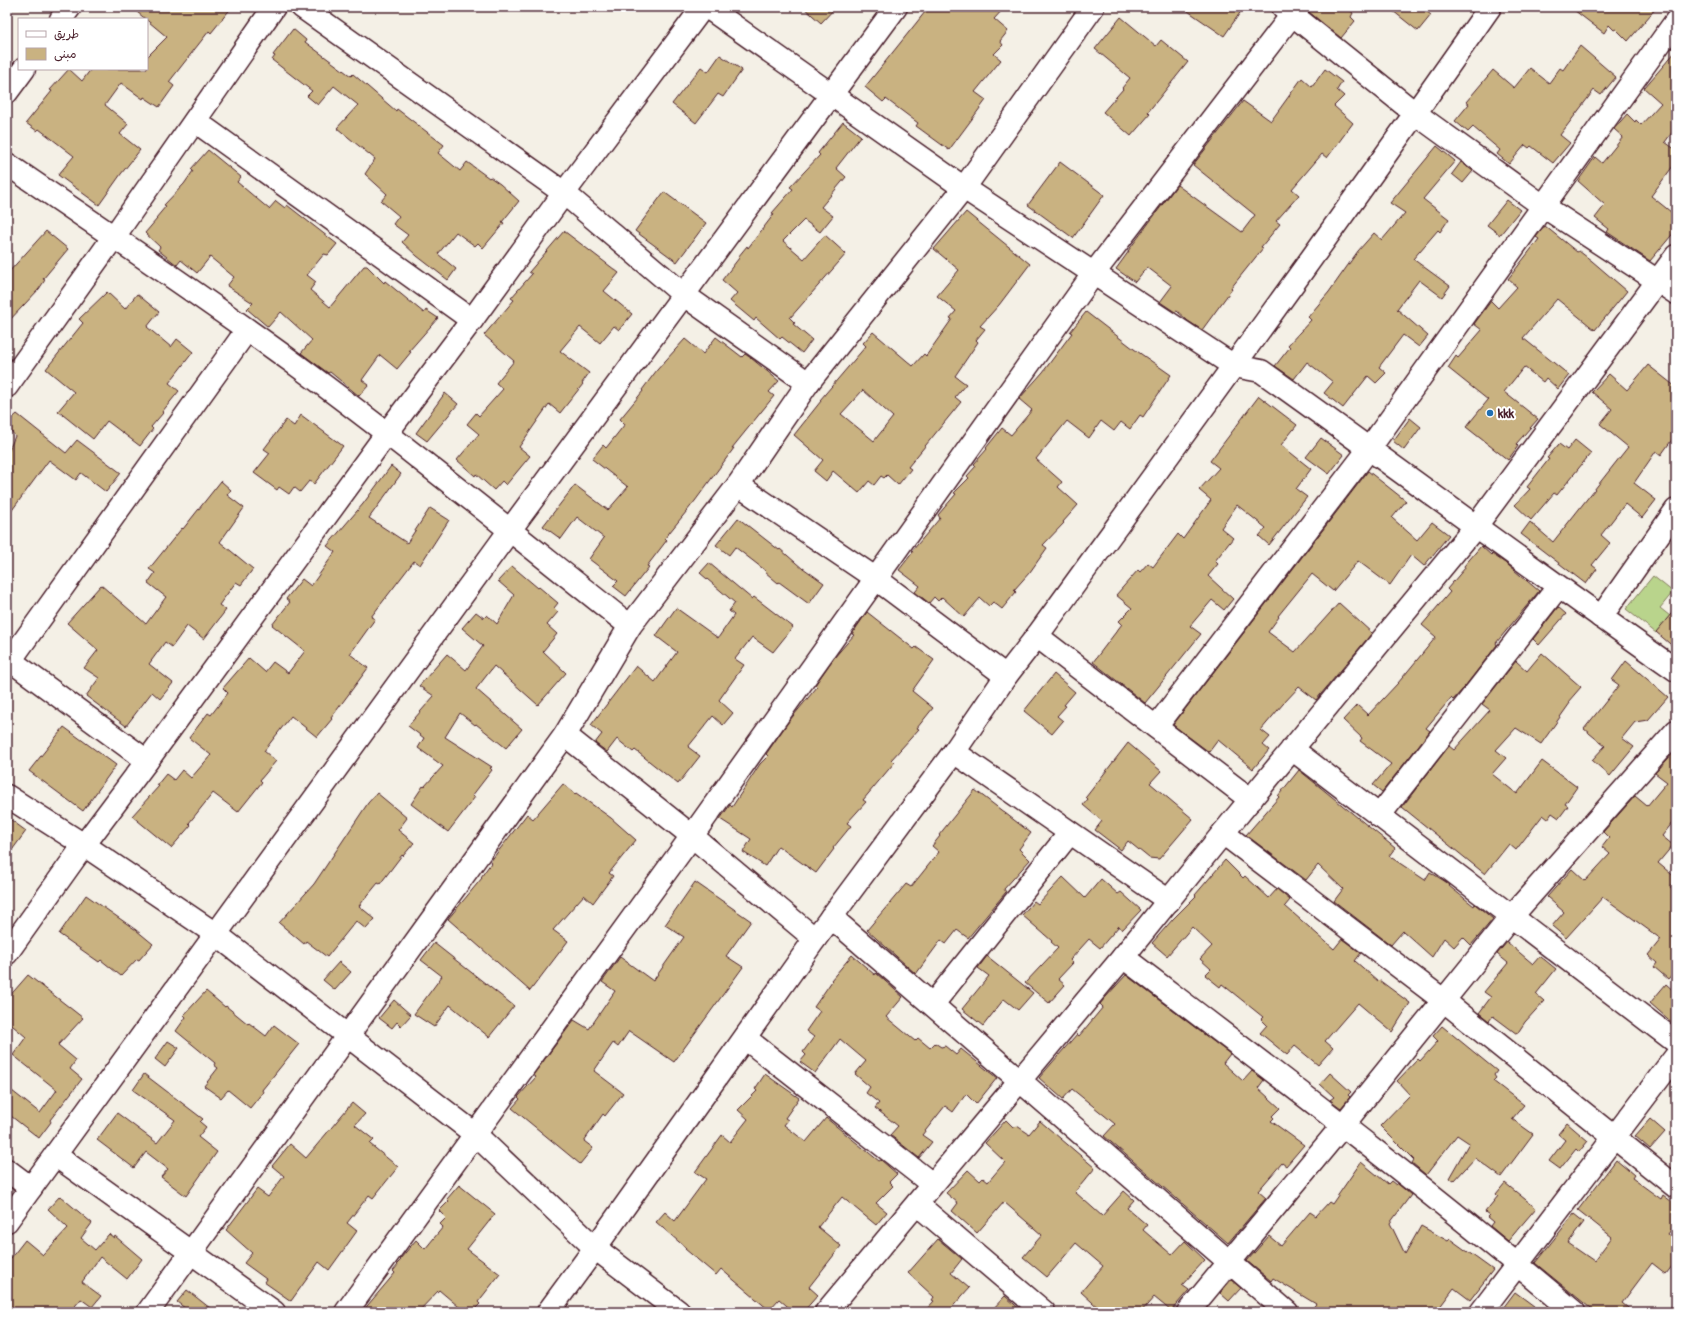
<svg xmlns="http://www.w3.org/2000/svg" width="1683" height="1319" font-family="Pangolin,'Playpen Sans Arabic',sans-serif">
<rect width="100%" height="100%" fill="#f4f0e6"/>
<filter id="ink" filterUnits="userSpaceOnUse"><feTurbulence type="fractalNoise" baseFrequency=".025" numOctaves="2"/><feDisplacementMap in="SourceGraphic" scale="8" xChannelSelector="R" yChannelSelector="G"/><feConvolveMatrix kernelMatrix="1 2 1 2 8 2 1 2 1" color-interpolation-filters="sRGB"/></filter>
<g filter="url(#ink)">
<path fill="#b9d48c" stroke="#827a5c" d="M1653 576 1673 592 1660 608 1670 616 1656 633 1626 609Z"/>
<g fill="#c9b281" stroke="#4a1f2b" fill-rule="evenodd">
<path d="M131 7H232L211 33 209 31 169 82 174 86 159 107 144 97 143 99 121 83 105 105 128 124 120 134 140 150 121 174 99 205 58 175 74 156 39 129 37 131 26 123 52 91 50 90 69 69 82 81 91 69H147V57L167 37Z"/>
<path d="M803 7H836L821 23Z"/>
<path d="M929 7H1005L994 19 1008 31 1000 41 1003 45 994 54 1001 60 975 92 986 100 949 150 916 126 918 123 886 99 883 102 865 87Z"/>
<path d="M1182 7H1244L1224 36Z"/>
<path d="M1310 7H1346L1353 13 1351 17 1355 21 1341 38 1309 12Z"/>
<path d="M1388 7H1421L1431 15 1418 31Z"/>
<path d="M1570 7H1657L1628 41 1616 29 1614 30 1609 25 1604 33Z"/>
<path d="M1121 17 1156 46 1161 40 1188 62 1148 112 1150 114 1131 136 1103 112 1123 89 1122 88 1130 78 1095 49Z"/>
<path d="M293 29 306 40 305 42 351 76 353 74 396 111 397 109 444 145 438 153 460 171 467 162 489 178 490 177 500 184 519 201 502 222 504 223 483 248 478 243 475 246 456 232 438 254 456 269 448 280 417 256 402 242 408 235 393 224 399 216 381 201 387 194 365 174 375 159 337 128 358 105 334 86 318 105 307 96 312 91 272 60 275 56 273 55Z"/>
<path d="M1580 46 1616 77 1601 95 1594 90 1560 135 1570 143 1553 163 1531 146 1529 148 1525 145 1509 164 1497 154 1500 150 1473 127 1468 132 1455 121 1469 104 1466 102 1493 70 1514 88 1530 68 1549 83 1560 68 1563 70Z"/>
<path d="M1676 51V127L1665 142 1676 150V162L1651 196 1676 216V230L1650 261 1607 232 1609 229 1595 218 1605 205 1578 181 1595 157 1602 163 1623 137 1614 129 1627 114 1635 122 1636 120 1641 125 1661 103 1644 88Z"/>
<path d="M720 55 742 70 723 97 718 94 696 123 672 104 701 67 708 72Z"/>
<path d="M1325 69 1342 82 1337 90 1344 96 1334 106 1353 123 1327 158 1322 154 1292 189 1299 195 1276 221 1280 224 1261 247 1263 248 1231 288 1232 289 1202 330 1188 321 1177 311 1175 312 1160 302 1172 286 1147 267 1135 282 1116 269 1129 251H1128L1177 185 1242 232 1255 215 1193 165 1243 101 1271 121 1302 78 1312 87Z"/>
<path d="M843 122 861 136 836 168 846 177 821 207 833 216 820 232 804 220 783 241 804 259 825 235 846 254 790 318 795 323 793 324 812 340 802 353 782 337 780 339 756 318 754 321 730 301 737 293 722 280 739 258 738 257 747 246 748 248 774 214 772 213 793 189 790 187 820 155 818 153Z"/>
<path d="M1437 146 1455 161 1423 199 1449 219 1440 232 1438 230 1413 259 1450 286 1442 297 1419 280 1397 309 1428 336 1419 347 1403 335 1379 367 1386 373 1376 383 1368 376 1343 408 1324 393 1333 382 1307 362 1294 379 1275 366 1290 347 1288 345 1311 320 1308 317 1329 292 1358 251 1374 233 1382 240 1405 213 1390 203Z"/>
<path d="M208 150 241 177 237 182 269 209 276 201 285 208 287 205 337 244 328 255 324 254 307 275 316 282 310 290 330 307 364 266H367L384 283 385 281 424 313 426 310 438 318 409 351 411 352 397 369 380 355 362 380 369 385 359 396 330 372 328 373 301 353 312 340 281 312 268 327 247 309 253 303 227 286 234 277 210 257 197 273 181 260 177 265 158 250 160 247 145 233 157 219 156 218 166 206 164 205 184 184 193 171 191 169Z"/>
<path d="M1060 162 1104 195 1073 238 1028 205Z"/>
<path d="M1461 162 1473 171 1463 183 1452 174Z"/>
<path d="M664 192 706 223 677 262 635 231Z"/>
<path d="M1507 200 1520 210 1500 235 1487 225Z"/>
<path d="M966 212 1030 264 999 305 980 326 985 329 976 340 978 342 955 376 966 384 955 397 961 402 908 467 911 469 898 485 887 475 884 478 881 476 874 485 869 481 859 493 833 471 826 481 814 471 823 460 794 435 821 401 820 400 866 346 863 343 873 332 913 366 924 354 926 356 952 319 950 318 956 311 937 296 959 270 934 249ZM863 390 893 417 874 441 841 414Z"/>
<path d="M1545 226 1577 252 1579 251 1592 261 1627 291 1595 330 1557 299 1523 338 1569 375 1558 389 1546 378 1543 382 1524 367 1504 392 1538 419 1516 444 1518 446 1508 460 1466 427 1488 400 1448 368 1456 356 1458 358 1482 330 1474 324 1491 301 1498 308 1517 287 1508 279 1539 239 1536 237Z"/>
<path d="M46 231 68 249 43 279 45 280 39 289 7 323V274Z"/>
<path d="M564 231 619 273 604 291 632 314 619 330 614 326 600 343 580 327 560 351 589 373 582 383 583 384 560 413 549 404 519 447 530 456 506 485 502 481 494 490 476 474 475 476 457 460 479 434 467 424 476 413 479 416 503 389 496 383 514 361 484 335 514 300 511 298 532 274 529 272Z"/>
<path d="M107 292 125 309 137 294 159 312 147 327 171 347 177 339 193 352 169 383 179 391 162 412 163 413 151 427 153 429 140 446 107 421 93 439 58 411 74 392 46 369 83 323 79 319Z"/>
<path d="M1086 312 1134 349 1171 375 1143 417 1140 415 1130 429 1121 422 1114 431 1101 421 1089 438 1067 421 1036 459 1062 482 1058 487 1078 505 1063 522 1064 523 1043 545 1047 548 1030 572 1014 590 1016 592 1002 609 993 602 989 606 980 598 964 617 942 597 938 601 934 597 929 603 915 592 920 586 899 570 913 552 912 551 940 518 938 515 956 494 954 493 969 478 967 476 976 466 974 464 987 449 986 448 1002 428 1011 435 1032 410 1019 399 1043 372 1072 333 1070 332Z"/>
<path d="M716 337 742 357 745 354 751 358 779 381 769 392 774 396 732 448H734L695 501 665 538 667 540 647 566 649 567 626 596 613 586 618 581 589 559 604 538 577 517 561 539 543 526 575 485 608 510 628 487 592 459 603 445 606 448 625 424 620 419 643 391 642 390 657 370 685 339 703 354Z"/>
<path d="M1648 365 1676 387V434L1661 455 1656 451 1634 483 1656 500 1642 518 1625 504 1601 535 1610 543 1592 565 1597 569 1586 584 1521 534 1530 522 1553 542 1628 447 1600 424 1612 409 1592 392 1609 374 1627 390Z"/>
<path d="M445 393 458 404 427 441 416 433Z"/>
<path d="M1259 396 1297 425 1281 445 1311 469 1296 489 1307 497 1269 545 1259 536 1266 528 1237 505 1221 528 1233 538 1215 561 1218 564 1208 576 1233 599 1224 610 1212 600 1190 626 1201 634 1145 703 1093 662 1122 624 1119 621 1132 608 1116 595 1138 570 1140 572 1148 563 1153 567 1178 534 1183 539 1211 500 1199 490 1219 468 1210 461Z"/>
<path d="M17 414 66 453 77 440 121 473 106 492 81 473 76 480 49 460 7 517V455L15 436 7 426V423Z"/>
<path d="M301 415 343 446 314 484 309 481 300 492 294 487 289 494 279 487 277 490 254 473 270 453 264 449 286 420 294 426Z"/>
<path d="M1410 418 1421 427 1404 450 1393 441Z"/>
<path d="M1321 438 1344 455 1329 474 1306 457Z"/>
<path d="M1575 440 1591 453 1557 495 1554 493 1531 520 1515 505 1530 489 1527 487 1549 459 1547 458 1559 444 1567 450Z"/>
<path d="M391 466 401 474 369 518 407 543 430 508 449 520 420 565 414 561 371 617 375 619 350 654 368 668 331 718 332 719 317 737 291 716 264 751 276 761 260 780 262 782 238 812 213 793 189 823 191 825 171 848 132 816 159 786 157 785 166 774 174 780 182 770 191 778 211 755 189 738 208 713 211 715 228 693 223 688 249 658 265 672 273 662 288 673 305 651 272 625 290 602 286 599 302 579 311 586 335 552 327 546 363 504Z"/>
<path d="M1368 471 1406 501 1392 518 1417 540 1432 522 1449 535 1424 566 1411 555 1390 585 1358 561 1333 591 1312 574 1278 616 1279 617 1268 632 1295 652 1339 603 1372 633 1316 700 1299 687 1283 704 1261 730 1270 737 1263 745 1269 750 1253 769 1218 740 1209 752 1173 725Z"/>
<path d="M221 481 231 490 227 495 244 508 220 542 253 569 241 585 236 582 219 605 226 610 204 639 187 626 172 647 165 642 149 664 173 683 160 699 152 692 126 726 86 696 99 678 84 668 98 650 67 623 101 585 146 624 166 597 148 583 155 573 149 569 182 528 183 529Z"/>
<path d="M738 518 779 550 780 549 803 569V568L824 583 809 604 779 582 778 583 765 572 766 571 735 547 729 555 716 545Z"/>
<path d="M1481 546 1491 555 1492 554 1508 565 1539 591 1496 643 1497 645 1463 689 1453 700 1451 698 1426 728 1430 731 1382 792 1373 785 1391 764 1360 741 1362 738 1343 720 1357 705 1368 715 1398 683 1436 637 1422 625 1450 592 1447 589 1465 568 1464 566Z"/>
<path d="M709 563 752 599 754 597 793 627 773 652 752 637 735 659 744 665 719 700 733 713 723 725 713 716 688 747 700 756 678 784 635 750 633 752 617 739 607 752 595 743 602 734 591 725 636 666 655 682 677 652 656 636 676 608 718 638 734 615 729 611 735 603 700 573Z"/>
<path d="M512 566 538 588 539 587 558 603 554 608 558 612 547 625 557 634 543 651 566 673 538 705 494 666 476 689 522 729 506 748 476 724 475 725 460 713 445 737 492 767 490 768 492 770 472 796 475 797 448 832 411 804 423 786 424 787 443 766 418 748 424 738 408 726 434 696 419 686 447 654 466 670 483 646 462 628 476 612 484 618 487 615 497 624 514 595 498 581Z"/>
<path d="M1558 607 1566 614 1539 645 1533 639Z"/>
<path d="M1676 608V649L1656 632Z"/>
<path d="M867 612 914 649 916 647 934 660 912 691 933 708 917 728 919 729 891 760 894 763 863 800 866 802 847 823 851 826 833 848 834 849 816 873 778 846 765 866 743 852 751 839 720 819 730 805 732 807 760 764 768 756 766 754 789 721 817 687 815 685 833 659 854 635 852 634Z"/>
<path d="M1542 653 1581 687 1568 702 1570 703 1541 744 1516 728 1496 750 1506 758 1492 774 1517 794 1542 761 1577 787 1565 804 1568 806 1559 818 1552 813 1548 819 1543 815 1516 850 1509 844 1485 874 1402 807 1449 746 1454 750 1490 710 1482 704 1516 661 1527 671Z"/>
<path d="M1626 661 1668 697 1648 720 1635 722 1622 738 1634 747 1610 776 1592 760 1605 746 1584 729 1619 685 1612 680Z"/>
<path d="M1054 674 1075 692 1064 705 1066 706 1057 716 1063 721 1052 734 1024 711Z"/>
<path d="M64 727 116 765 83 811 29 771Z"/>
<path d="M1128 743 1161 771 1150 783 1193 819 1159 859 1149 858 1128 841 1121 850 1095 830 1102 821 1083 805 1088 799 1086 797Z"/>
<path d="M1676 750V818L1662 836 1673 845 1658 863 1676 878V880L1670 887 1676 892V970L1668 979 1654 967 1657 963 1648 955 1661 939 1603 897 1566 938 1552 926 1564 912 1547 897 1572 869 1585 881 1610 854 1602 847 1609 838 1603 832 1635 796 1647 806 1667 782 1655 773Z"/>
<path d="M1299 770 1395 848 1389 856 1425 880 1430 872 1446 882 1450 885 1449 886 1474 906 1475 904 1493 919 1478 937 1471 945 1463 937 1454 947 1444 938 1432 957 1403 931 1391 945 1334 901 1343 889 1318 865 1306 880 1246 835 1279 797 1278 796Z"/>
<path d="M563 784 575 794 576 793 611 818 636 840 609 873 613 876 593 903 584 895 553 930 568 941 530 991 448 919 482 878 481 877 491 863 490 862 527 814 533 819Z"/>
<path d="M975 790 1031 833 1019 849 1030 860 1004 889 1006 892 968 938 957 930 946 944 941 940 916 974 867 930 906 884 911 887 939 852 932 846 940 836 939 835Z"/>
<path d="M377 793 407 818 398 830 414 843 403 856 402 855 380 884 378 883 359 906 375 919 366 929 356 921 327 957 306 941 304 944 279 923 314 884 368 803Z"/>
<path d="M7 817 26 831 7 857Z"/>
<path d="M1225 860 1243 878 1245 876 1269 898 1277 889 1290 900 1285 906 1334 949 1342 939 1361 953 1355 961 1378 981 1379 980 1410 1003 1392 1032 1358 1003 1325 1041 1333 1048 1318 1065 1295 1046 1287 1055 1260 1033 1267 1025 1261 1019 1263 1017 1222 984 1220 987 1205 975 1211 969 1200 959 1212 946 1192 927 1167 956 1152 943 1173 919 1196 896 1195 895Z"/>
<path d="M1063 877 1085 898 1101 879 1118 894 1121 892 1141 910 1122 930 1119 926 1100 948 1089 939 1070 960 1073 963 1058 979 1065 985 1049 1003 1025 983 1058 948 1051 942 1052 941 1022 915 1034 901 1038 904Z"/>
<path d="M695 882 751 921 726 956 743 967 674 1062 629 1031 618 1047 613 1043 594 1071 623 1093 605 1116 603 1114 584 1141 593 1148 580 1164 512 1108 520 1099 518 1097 536 1077 533 1075 574 1020 589 1029 615 991 602 982 620 957 653 981 684 937 665 925Z"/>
<path d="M86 895 136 930 153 944 139 960 137 959 121 976 101 960 99 962 59 934Z"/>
<path d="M1507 942 1533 964 1540 956 1556 969 1536 994 1544 1001 1525 1022 1517 1034 1493 1016 1489 1021 1479 1013 1491 997 1484 992 1508 963 1497 954Z"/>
<path d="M434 943 514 1006 489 1037 450 1005 434 1027 414 1014 442 976 421 960Z"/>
<path d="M852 955 875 975 876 973 903 997 886 1017 915 1041 918 1038 930 1048 935 1043 941 1047 945 1046 956 1055 961 1049 997 1078 976 1104 966 1094 953 1112 945 1106 922 1135 932 1142 919 1158 890 1135 898 1126 875 1108 879 1103 866 1093 870 1087 855 1074 866 1061 840 1039 815 1073 800 1062 806 1055 803 1052 814 1037 806 1031 820 1011 814 1007 832 981 831 980Z"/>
<path d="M987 956 1033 993 1018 1010 1004 999 983 1026 962 1009 989 976 978 968Z"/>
<path d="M339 962 351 972 335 990 323 980Z"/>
<path d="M28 975 83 1018 58 1045 76 1060 70 1069 82 1079 50 1120 51 1122 39 1138 7 1113V1087L40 1113 57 1090 13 1055 26 1037 7 1021V999Z"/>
<path d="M1126 975 1230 1054 1223 1063 1243 1081 1252 1071 1264 1080 1258 1088 1280 1108 1272 1116 1274 1118 1271 1121 1304 1145 1286 1166 1282 1163 1258 1191 1266 1198 1228 1243 1104 1136 1115 1124 1072 1089 1063 1099 1039 1078 1077 1034 1079 1036 1103 1007 1100 1004 1105 998Z"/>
<path d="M1666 984 1676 993V1026L1650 1003Z"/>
<path d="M206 991 225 1007 226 1006 248 1024 249 1023 266 1036 274 1025 299 1044 262 1090 263 1092 250 1108 228 1090 221 1098 204 1086 218 1068 214 1065 215 1063 176 1031 186 1017 184 1015Z"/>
<path d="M394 1000 411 1015 401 1026 397 1022 392 1028 379 1018Z"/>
<path d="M1442 1026 1497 1071 1494 1075 1496 1078 1493 1081 1524 1105 1512 1119 1533 1134 1501 1177 1475 1158 1454 1181 1449 1178 1469 1143 1457 1135 1426 1175 1412 1163 1414 1160 1380 1126 1410 1095 1397 1081 1418 1059 1420 1061 1438 1041 1433 1036Z"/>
<path d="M168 1041 179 1048 165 1067 155 1059Z"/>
<path d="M1330 1073 1351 1092 1348 1095 1350 1097 1341 1108 1330 1100 1334 1097 1320 1084Z"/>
<path d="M144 1074 203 1119 200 1122 206 1127 198 1137 217 1152 186 1196 161 1177 168 1169 146 1152 134 1168 97 1140 117 1113 157 1143 175 1120 133 1090Z"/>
<path d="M765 1074 799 1098 785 1118 788 1120 784 1125 806 1142 826 1118 879 1161 881 1160 897 1174 889 1182 893 1186 876 1203 887 1212 876 1225 842 1197 818 1227 841 1246 809 1287 818 1295 803 1312H794L779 1299 769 1310 721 1269 716 1275 685 1249 686 1248 656 1222 665 1212 675 1221 706 1179 695 1172 722 1135 730 1142 748 1119 738 1110 757 1091 755 1089Z"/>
<path d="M352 1103 365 1114 355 1125 374 1140 370 1144 398 1167 373 1198 369 1195 347 1223 357 1231 329 1270 319 1262 291 1301 264 1282 266 1279 244 1263 252 1253 226 1230 257 1189 268 1197 284 1176 272 1166 290 1144 306 1158Z"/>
<path d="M1650 1119 1665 1132 1650 1149 1635 1136Z"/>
<path d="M1006 1120 1013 1127 1017 1126 1029 1134 1040 1121 1095 1168 1075 1192 1102 1216 1124 1191 1134 1200 1127 1208 1147 1225 1143 1230 1172 1255 1185 1241 1205 1260 1182 1285 1189 1290 1171 1311 1154 1297 1141 1312H1103L1081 1292 1103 1266 1076 1243 1047 1277 1023 1257 1042 1235 1004 1202 977 1233 952 1211 958 1203 946 1193 968 1170 980 1181 983 1178 988 1182 1005 1162 985 1143Z"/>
<path d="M1567 1123 1588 1141 1579 1152 1576 1149 1560 1169 1549 1161 1565 1140 1558 1134Z"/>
<path d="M1616 1160 1634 1175 1632 1178 1661 1199 1663 1195 1676 1205V1223L1668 1234 1676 1240V1261L1666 1274 1652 1263 1622 1303 1633 1312H1595L1535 1263 1574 1214 1584 1222 1568 1243 1594 1261 1612 1237 1578 1210Z"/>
<path d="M1361 1162 1388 1184 1391 1181 1396 1185 1397 1183 1411 1195 1390 1223 1405 1254 1421 1226 1448 1241 1450 1239 1493 1270 1470 1300 1454 1288 1436 1312H1309L1316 1304 1273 1278 1271 1281 1247 1261 1269 1236 1281 1246 1310 1212 1316 1216 1329 1202 1332 1204Z"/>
<path d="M1505 1183 1536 1208 1508 1241 1490 1226 1493 1222 1487 1217 1489 1215 1485 1212 1498 1196 1496 1194Z"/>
<path d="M459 1185 495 1214 467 1249 500 1274 478 1302 480 1304 472 1312H465L439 1290 418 1312H362L395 1273 393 1271 398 1265 397 1264 401 1260 400 1259 416 1240 425 1249 443 1227 440 1224 446 1218 439 1211 449 1201 447 1199Z"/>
<path d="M60 1196 92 1223 81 1238 95 1250 109 1234 114 1238 115 1236 142 1259 127 1279 100 1257 82 1282 101 1296 92 1307 81 1299 70 1312H7V1263L25 1240 43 1255 68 1228 48 1209Z"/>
<path d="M938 1239 962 1259 951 1273 969 1288 948 1312H924L934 1301 932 1300 934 1297 908 1273Z"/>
<path d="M1231 1280 1241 1288 1229 1301 1220 1293Z"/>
<path d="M187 1290 215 1312H190L177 1302Z"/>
<path d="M1515 1292 1542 1312H1500Z"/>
<path d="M1005 1296 1023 1312H990Z"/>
</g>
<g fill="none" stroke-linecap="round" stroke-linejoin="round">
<defs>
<g id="minor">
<path d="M302 7 564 193 684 295 808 383"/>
<path d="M707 7 964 188 1234 366 1261 371C1400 470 1536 572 1676 670"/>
<path d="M1283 7 1416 114 1543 206 1676 293"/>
<path d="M61 19 70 7"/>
<path d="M7 92 24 69"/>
<path d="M195 121 472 320"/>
<path d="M7 164C103 230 201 295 295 364 409 448 519 538 630 626"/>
<path d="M7 386 113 238 274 7"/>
<path d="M738 485 875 578 1006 676"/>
<path d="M1601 617 1676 510"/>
<path d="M1037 636 1251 800"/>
<path d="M7 658 147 761"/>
<path d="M7 665 247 330"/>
<path d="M1156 727 1369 449 1676 21"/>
<path d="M565 735 692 836 815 939"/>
<path d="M1292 749 1676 1042"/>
<path d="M954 752 1169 901"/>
<path d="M7 796 84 845 217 935 475 1134 595 1248 679 1312"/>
<path d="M1379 816 1558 587"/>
<path d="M1223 833 1443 1000 1676 1187"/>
<path d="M831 917 1287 1312"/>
<path d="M7 953 84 845 147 761 387 433 472 320 564 193 703 7"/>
<path d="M1123 957C1275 1073 1428 1188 1574 1312"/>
<path d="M933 1004 1069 834"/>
<path d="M745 1038 932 1184"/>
<path d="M55 1155 274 1312"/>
<path d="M7 1170 31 1188"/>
<path d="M917 1204 1044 1312"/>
<path d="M7 1221 510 530 896 7"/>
<path d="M148 1312 565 735 630 626 738 485 808 383 964 188 1093 7"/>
<path d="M346 1312 692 836 1094 273 1298 7"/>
<path d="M548 1312 595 1248 815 939 954 752 1006 676 1037 636C1189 427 1342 219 1490 7"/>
<path d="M826 1312 1123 957 1223 833 1476 526 1676 256"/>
<path d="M1188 1312 1343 1125 1511 917 1676 731"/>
<path d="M1481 1312 1676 1056"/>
</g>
</defs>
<use href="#minor" stroke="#4a1f2b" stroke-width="25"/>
<use href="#minor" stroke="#fff" stroke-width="22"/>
</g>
</g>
<circle fill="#1f6fb2" stroke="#fff" stroke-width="1.5" cx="1490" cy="413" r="4"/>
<g text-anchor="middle" stroke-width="4" stroke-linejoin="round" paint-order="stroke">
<g font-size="13" font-weight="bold" fill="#4a1f2b" stroke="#fff" text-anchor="start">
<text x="1498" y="418">kkk</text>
</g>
</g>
<rect width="1683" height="1319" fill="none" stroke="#fff" stroke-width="24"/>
<rect x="12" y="12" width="1659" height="1295" fill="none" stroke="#4a1f2b" stroke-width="1.5" filter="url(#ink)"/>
<rect x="18" y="18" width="130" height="52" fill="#ffffff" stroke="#b7a5aa"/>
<rect x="26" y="31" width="20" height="6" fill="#ffffff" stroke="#b7a5aa"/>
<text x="54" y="38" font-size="12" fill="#4a1f2b">طريق</text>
<rect x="26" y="48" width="20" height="12" fill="#c9b281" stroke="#b7a5aa"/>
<text x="54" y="58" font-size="12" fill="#4a1f2b">مبنى</text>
</svg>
